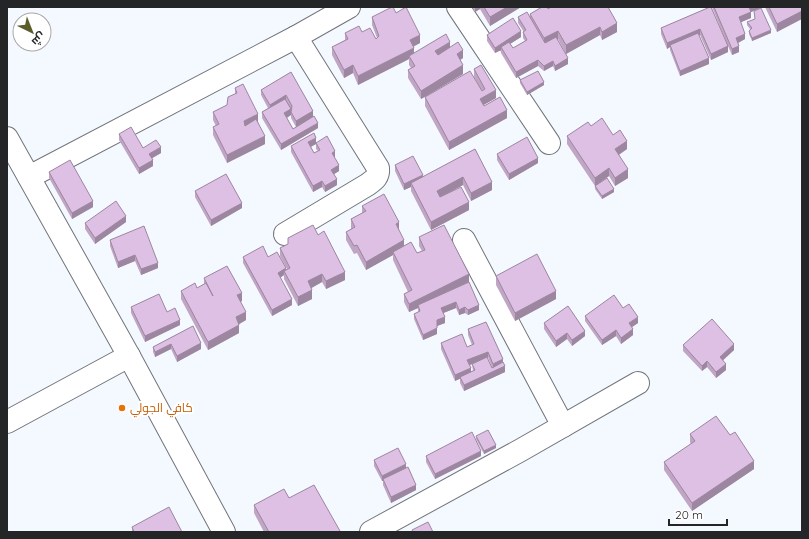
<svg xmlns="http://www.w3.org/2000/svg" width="809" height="539" font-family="Quicksand,Cairo,sans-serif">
<rect width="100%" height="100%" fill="#f4f8ff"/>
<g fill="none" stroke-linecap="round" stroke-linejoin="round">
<defs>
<g id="minor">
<path d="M458 7 549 143"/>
<path d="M7 138 129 356 224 532"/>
<path d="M29 177 296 37 349 7"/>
<path d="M285 234 367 185C374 180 379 177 378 168L296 37"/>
<path d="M464 240 563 426"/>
<path d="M7 422 129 356"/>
<path d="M371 532 521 450 638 383"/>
</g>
</defs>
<use href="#minor" stroke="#71747a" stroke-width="24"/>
<use href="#minor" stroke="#fff" stroke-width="22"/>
</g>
<g fill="#c0a5c5" fill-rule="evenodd">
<path d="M472 7H521L490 26 480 9 475 12Z"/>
<path d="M548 7H608L617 32 602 40 600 35 566 54 558 39H557L568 64 555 71 553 66 544 71 538 66 516 78 501 53V50L495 53 487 41V35L521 37 510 44 513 48 525 41 523 38V32H524L518 23V17L530 19V14L548 9Z"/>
<path d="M710 7 728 46 712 7H760V8L751 12V18L741 22 745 39 738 43 739 52 732 55 728 46V52L711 60 700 35H699L709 64 680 76 670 50V47L667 49 661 34V28Z"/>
<path d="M765 7H802L777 32Z"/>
<path d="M396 13 420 43 413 47 414 53 450 47 463 58 460 60 463 74 421 99 408 78V70L411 68 409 65V59L358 85 353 73 344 78 332 55V47L345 40V33L376 39 377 38 372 25V17Z"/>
<path d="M747 22 771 33 752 41 749 34V31L750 29 747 25Z"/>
<path d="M474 69 496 98 483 105 484 106 507 118 449 150 425 106V97L482 91 474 77Z"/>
<path d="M291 72 313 117 318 128 281 150 262 118V112L268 108 261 95V90ZM291 115V118L296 127 293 129 287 118Z"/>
<path d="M520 80 544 85 527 95 520 83Z"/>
<path d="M235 88 258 122 265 144 227 163 213 135V127L216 126 213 120V112L227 105 235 94Z"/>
<path d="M119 134 143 148 161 153 152 158 153 166 139 174 119 140Z"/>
<path d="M613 135 627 149 619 155 628 178 615 186 609 176 595 186 567 144V136Z"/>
<path d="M316 143 335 157 334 158 339 171 334 174 337 185 325 192 322 187 313 192 291 152V146ZM316 144V149L318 151 314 153 311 147Z"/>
<path d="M475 149 492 190 471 201 463 185 440 197 469 210 431 230 411 191V187L404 190 395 171V165L423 177Z"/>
<path d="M497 154 538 163 509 180 497 160Z"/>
<path d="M49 172 93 207 72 219 49 178Z"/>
<path d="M595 186 614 192 602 199 595 189Z"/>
<path d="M195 191 242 208 211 226 195 197Z"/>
<path d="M362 206 399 230V231L404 246 417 253 422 251 419 246V237L469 282 479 310 468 315 465 313 459 315 456 308 443 313 445 323 437 326V334L423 340 414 319V314L418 312V308L409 312 404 302V294L408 292 393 260V255L366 270 357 253 354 254 346 240V232L351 229V219L362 213Z"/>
<path d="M126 222 95 244 85 229V223Z"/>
<path d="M318 235 345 280 326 289 322 282 311 288 312 299 298 306 284 279V275L280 278 292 305 272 316 243 263V257H268L286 270 287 269 280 256V248Z"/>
<path d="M110 240 158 268 141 275 135 261 118 268 110 246Z"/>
<path d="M496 276 556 299 515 321 496 285Z"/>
<path d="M204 278 242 301 240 302 246 320 239 324V333L208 350 181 299V291L197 288 204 284Z"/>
<path d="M131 307 167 312 180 325 145 342 131 313Z"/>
<path d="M623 308 638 323 632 327 633 335 621 344 616 336 602 345 585 321V316Z"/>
<path d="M544 323 585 336 572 346 567 339 556 347 544 329Z"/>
<path d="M193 326 201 349 177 362 171 349 155 357 153 352V347Z"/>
<path d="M468 329 503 362 505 372 464 391 460 383V378L455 381 441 349V343L467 347 472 345 468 335ZM488 357 492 367V368L487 358ZM478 362 472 364 473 371 471 372 470 365Z"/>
<path d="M683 345 734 350 723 360 726 370 716 378 707 367 702 371 683 351Z"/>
<path d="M690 434 730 435 754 469 692 511 664 470V462L691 444 690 442Z"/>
<path d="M476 436 496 448 484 454 476 439Z"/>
<path d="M426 456H481L435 479 426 462Z"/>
<path d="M374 460 406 468 416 490 391 503 383 485V481H382L374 466Z"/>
<path d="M289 498 340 532H264L254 513V505Z"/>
<path d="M132 527 182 532H132Z"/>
</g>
<g fill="#9c86a0">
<path d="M475 7H480V9L475 12Z"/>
<path d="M507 7H521L490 26V17Z"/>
<path d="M749 7H760V8L749 13Z"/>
<path d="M802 11V19L777 32V24Z"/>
<path d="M751 12V18L739 23V17Z"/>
<path d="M617 23V32L602 40V32Z"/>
<path d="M600 27V35L566 54V45Z"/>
<path d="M700 29V35L670 47V45V47L667 49V43Z"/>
<path d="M771 30V33L752 41V38Z"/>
<path d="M521 31V37L502 49 501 47V50L495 53V48Z"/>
<path d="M558 31V39L544 47V38Z"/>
<path d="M745 34V39L736 44V38Z"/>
<path d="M420 35V43L410 48V40Z"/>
<path d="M450 42V50L435 59V51Z"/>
<path d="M728 46V52L711 60V54Z"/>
<path d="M739 46V52L732 55V49Z"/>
<path d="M414 48V56H409V59L358 85V76Z"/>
<path d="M463 50V58L457 62V54Z"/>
<path d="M568 58V64L555 71V66Z"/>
<path d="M709 58V64L680 76V71Z"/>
<path d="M538 60V66L516 78V72Z"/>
<path d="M553 61V66L544 71V66Z"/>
<path d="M353 65V73L344 78V70Z"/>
<path d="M463 65V74L421 99V91Z"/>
<path d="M544 82V85L527 95V92Z"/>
<path d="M496 90V98L480 107V99Z"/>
<path d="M286 95V101L270 111V105Z"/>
<path d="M291 109V115L284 119V113Z"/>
<path d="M507 110V118L449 150V142Z"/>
<path d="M313 111V117L296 127V121Z"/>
<path d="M258 114V122L244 130V121Z"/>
<path d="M318 123V128L281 150V144Z"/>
<path d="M265 136V144L227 163V155Z"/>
<path d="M316 138V144L308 148V142Z"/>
<path d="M627 141V149L615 157V149Z"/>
<path d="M161 147V153L149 160V154Z"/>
<path d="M335 151V157L332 159V153Z"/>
<path d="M538 158V163L509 180V174Z"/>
<path d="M153 160V166L139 174V168Z"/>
<path d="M339 165V171L331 176V170Z"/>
<path d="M609 168V176L595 186V178Z"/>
<path d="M628 169V178L615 186V178Z"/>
<path d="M423 175V180L411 183V187L404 190V184Z"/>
<path d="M463 177V185L437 199V191Z"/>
<path d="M337 179V185L325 192V186Z"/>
<path d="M322 181V187L313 192V186Z"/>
<path d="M492 182V190L471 201V193Z"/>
<path d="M614 189V192L602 199V196Z"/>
<path d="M93 201V207L72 219V213Z"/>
<path d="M469 202V210L431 230V222Z"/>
<path d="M242 203V208L211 226V220Z"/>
<path d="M126 216V222L95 244V238Z"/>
<path d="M399 222V230L396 233V224Z"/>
<path d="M404 240V248L393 252V255L366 270V262Z"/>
<path d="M135 255V261L118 268V262Z"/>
<path d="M158 263V268L141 275V269Z"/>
<path d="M286 268V274L284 271V275L278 279V273Z"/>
<path d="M345 272V280L326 289V281Z"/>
<path d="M322 274V282L308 290V281Z"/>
<path d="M469 274V282L418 305V308L409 312V304Z"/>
<path d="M312 290V299L298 306V297Z"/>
<path d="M556 291V299L515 321V313Z"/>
<path d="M242 293V301L237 304V295Z"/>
<path d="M292 299V305L272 316V310Z"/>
<path d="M456 302V308L441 314V308Z"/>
<path d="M479 305V310L468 315V310Z"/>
<path d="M465 307V313L459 315V310Z"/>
<path d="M246 312V320L236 326V317Z"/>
<path d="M445 317V323L437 326V320Z"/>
<path d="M638 317V323L629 329V323Z"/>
<path d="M180 320V325L145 342V336Z"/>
<path d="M239 325V333L208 350V342Z"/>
<path d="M437 328V334L423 340V335Z"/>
<path d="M633 329V335L621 344V338Z"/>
<path d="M616 330V336L602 345V340Z"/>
<path d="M585 331V336L572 346V340Z"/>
<path d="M567 333V339L556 347V341Z"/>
<path d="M201 343V349L177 362V356Z"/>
<path d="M171 344V349L155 357V352Z"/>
<path d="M734 344V350L720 363V357Z"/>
<path d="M488 352V357L467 366V360Z"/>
<path d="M503 359V365L493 369V364Z"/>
<path d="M707 361V367L702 371V366Z"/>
<path d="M726 364V370L716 378V372Z"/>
<path d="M505 366V372L464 391V385Z"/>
<path d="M471 368V374L455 381V375Z"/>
<path d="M496 445V448L484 454V451Z"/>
<path d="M481 451V456L435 479V474Z"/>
<path d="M754 461V469L692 511V503Z"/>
<path d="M406 464V470L383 479V481H382V476Z"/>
<path d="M416 485V490L391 503V497Z"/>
</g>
<g fill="#dfc0e5" stroke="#9c86a0">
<path d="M392 7H393L396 13 406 7 420 35 410 40 414 48 358 76 353 65 344 70 332 47 348 39 345 33 359 26 362 32 370 28 376 39 379 36 372 17Z"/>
<path d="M484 7H507L490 17Z"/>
<path d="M542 7H547L548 9 551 7H608L617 23 602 32 600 27 566 45 558 31 544 38 530 14Z"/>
<path d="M710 7H711L728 46 711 54 700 29 667 43 661 28Z"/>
<path d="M714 7H749L751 12 739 17 745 34 736 38 739 46 732 49Z"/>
<path d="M769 7H802V11L777 24Z"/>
<path d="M761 8 771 30 752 38 749 31 752 28 747 22 755 19 754 11Z"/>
<path d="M527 12 545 43 556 37 568 58 555 66 553 61 544 66 538 60 516 72 501 47 509 42 513 48 527 40 523 32 526 30 518 17Z"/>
<path d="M513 18 521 31 495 48 487 35Z"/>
<path d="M698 33 709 58 680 71 670 45Z"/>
<path d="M446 34 450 42 435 51 438 55 458 42 463 50 457 54 463 65 421 91 408 70 415 66 409 56Z"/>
<path d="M481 65 496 90 480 99 484 106 500 97 507 110 449 142 425 97 470 71 482 91 485 89 474 69Z"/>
<path d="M538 71 544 82 527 92 520 80Z"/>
<path d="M291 72 313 111 296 121 291 112 292 106 286 95 270 105 261 90Z"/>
<path d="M243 84 258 114 244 121 245 126 256 119 265 136 227 155 213 127 219 124 213 112 227 105 228 97 237 93 235 88Z"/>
<path d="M285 99 291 109 284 113 293 129 314 116 318 123 281 144 262 112Z"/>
<path d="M602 118 613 135 620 130 627 141 615 149 628 169 615 178 609 168 595 178 567 136 588 122 591 126Z"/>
<path d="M131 127 143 148 156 140 161 147 149 154 153 160 139 168 119 134Z"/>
<path d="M314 133 316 138 308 142 314 153 320 150 316 143 327 136 335 151 332 153 339 165 331 170 337 179 325 186 322 181 313 186 291 146Z"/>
<path d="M527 137 538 158 509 174 497 154Z"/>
<path d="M475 149 492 182 471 193 463 177 437 191 440 197 461 187 469 202 431 222 411 183Z"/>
<path d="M413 156 423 175 404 184 395 165Z"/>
<path d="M70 160 93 201 72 213 49 172Z"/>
<path d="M226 174 242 203 211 220 195 191Z"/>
<path d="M607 178 614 189 602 196 595 186Z"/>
<path d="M384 194 399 222 396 224 404 240 366 262 357 245 354 246 346 232 355 227 351 219 366 211 362 206Z"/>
<path d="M116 201 126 216 95 238 85 223Z"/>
<path d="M313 225 318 235 324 231 345 272 326 281 322 274 308 281 312 290 298 297 284 271 290 268 280 248 288 244V238Z"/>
<path d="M444 225 469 274 409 304 404 294 412 290 393 252 411 242 417 253 425 250 419 237Z"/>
<path d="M144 226 158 263 141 269 135 255 118 262 110 240Z"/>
<path d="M263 246 268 257 277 252 286 268 278 273 292 299 272 310 243 257Z"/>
<path d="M537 254 556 291 515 313 496 276Z"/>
<path d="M227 266 242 293 237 295 246 312 236 317 239 325 208 342 181 291 195 283 197 288 206 283 213 296 204 278Z"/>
<path d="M469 282 479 305 468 310 465 307 459 310 456 302 441 308 445 317 437 320V328L423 335 414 314 420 311 418 305Z"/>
<path d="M159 294 167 312 175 308 180 320 145 336 131 307Z"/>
<path d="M614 295 623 308 629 304 638 317 629 323 633 329 621 338 616 330 602 340 585 316Z"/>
<path d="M568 306 585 331 572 340 567 333 556 341 544 323Z"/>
<path d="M712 319 734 344 720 357 726 364 716 372 707 361 702 366 683 345Z"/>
<path d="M486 322 503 359 493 364 488 352 467 360 471 368 455 375 441 343 462 334 467 347 474 344 468 329Z"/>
<path d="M193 326 201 343 177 356 171 344 155 352 153 347Z"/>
<path d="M487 357 492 368 503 362 505 366 464 385 460 377 475 370 472 364Z"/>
<path d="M716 416 730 435 735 432 754 461 692 503 664 462 695 441 690 434Z"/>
<path d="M488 430 496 445 484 451 476 436Z"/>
<path d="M472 432 481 451 435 474 426 456Z"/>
<path d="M398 448 406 464 382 476 374 460Z"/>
<path d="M408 467 416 485 391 497 383 479Z"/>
<path d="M314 485 340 531 338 532H269L254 505 284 489 289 498Z"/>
<path d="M169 507 182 532H134L132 527Z"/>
<path d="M428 522 433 532H413L412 530Z"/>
</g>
<circle fill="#e8710a" stroke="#fff" stroke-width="1.5" cx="122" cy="408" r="4"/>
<g text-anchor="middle" stroke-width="4" stroke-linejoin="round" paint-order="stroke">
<g font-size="12" fill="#c56008" stroke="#fff" text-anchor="start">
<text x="130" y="412">كافي الجولي</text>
</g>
</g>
<rect width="809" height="539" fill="none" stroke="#242527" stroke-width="16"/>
<g transform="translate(32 32) rotate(137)"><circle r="19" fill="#ffffff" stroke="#a7a8a9"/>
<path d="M0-3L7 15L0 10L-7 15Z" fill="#5b5c29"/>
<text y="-6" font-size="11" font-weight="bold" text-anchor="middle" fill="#242527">ش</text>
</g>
<path d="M669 519v6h58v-6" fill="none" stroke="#242527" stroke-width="2"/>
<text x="675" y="519" font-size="12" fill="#242527" stroke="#ffffff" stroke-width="3" paint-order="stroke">20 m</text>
</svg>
